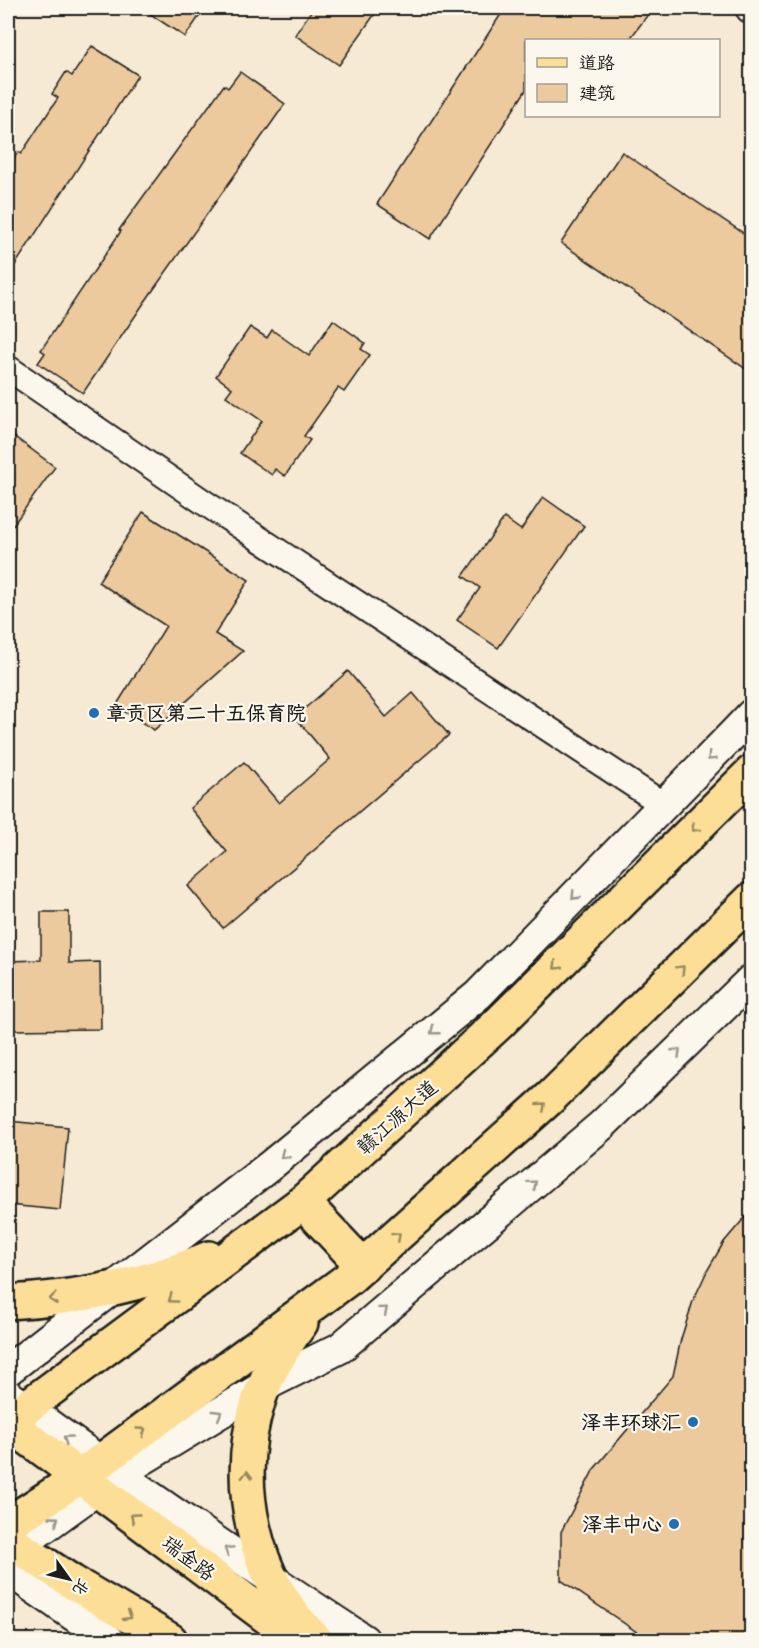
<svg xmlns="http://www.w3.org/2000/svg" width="759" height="1648" font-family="'Architects Daughter','LXGW WenKai TC',sans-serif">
<rect width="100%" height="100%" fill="#f6ead4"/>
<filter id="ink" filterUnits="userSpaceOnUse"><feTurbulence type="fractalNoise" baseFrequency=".0167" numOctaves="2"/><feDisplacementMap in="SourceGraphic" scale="12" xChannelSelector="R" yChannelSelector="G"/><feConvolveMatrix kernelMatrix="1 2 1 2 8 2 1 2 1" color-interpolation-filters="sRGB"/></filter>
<g filter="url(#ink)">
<g fill="#ecca9d" stroke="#1c1c1c" stroke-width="1.5">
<path d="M141 8H205L185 37Z"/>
<path d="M313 8H379L339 65 295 35Z"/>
<path d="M505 8H653L629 40H526V90L430 239 377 204Z"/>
<path d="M92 46 138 75 8 276V168L18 152 21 154 58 98 52 94 66 72 72 76Z"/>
<path d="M240 72 285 104 144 303 83 393 38 363 45 353 41 350 121 231 119 230 224 85 228 88Z"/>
<path d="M622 152 752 239V373L561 243Z"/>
<path d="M333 320 365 343 361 349 370 355 344 392 338 388 304 436 310 440 285 476 275 469 272 475 240 453 262 421 226 396 232 388 216 376 250 327 267 338 272 330 309 356Z"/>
<path d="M8 432 55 467 8 532Z"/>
<path d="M543 497 584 526 498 648 457 620 480 588 463 576 504 518 521 530Z"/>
<path d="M143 512 249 580 215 634 243 651 154 730 116 706 166 626 98 582Z"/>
<path d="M348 671 386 717 413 693 449 735 223 928 188 886 227 852 190 808 244 762 279 803 330 759 295 717Z"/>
<path d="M41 912H69V963L100 962 101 1029 8 1030V961L41 960Z"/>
<path d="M8 1121 68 1127 60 1210 8 1205Z"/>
<path d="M752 1209V1641H650L561 1580V1532L594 1469 673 1376 681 1339 693 1301 707 1271 724 1242Z"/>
</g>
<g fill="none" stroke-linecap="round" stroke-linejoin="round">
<defs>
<path id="minor" d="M8 368 205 503 664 805"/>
<g id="tertiary">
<path d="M751 8H752"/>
<path d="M8 1370 271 1165 478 995 734 733 752 714"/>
<path d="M8 1395C124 1480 243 1561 364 1640"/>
<path d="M8 1554 117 1475 264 1386 340 1348 602 1125 752 979"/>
<path d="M8 1570 109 1640"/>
</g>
<g id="primary">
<path d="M303 1202 363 1266"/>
<path d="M8 1302C77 1298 145 1286 209 1258"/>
<path d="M301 1323C284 1346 268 1371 259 1399 232 1482 252 1579 316 1640"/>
<path d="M8 1421 303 1202 497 1025 752 772"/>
<path d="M8 1423 298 1640"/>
<path d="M8 1524 78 1478 348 1279 551 1097 752 899"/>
<path d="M8 1540 72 1582 170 1640"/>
</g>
</defs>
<use href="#minor" stroke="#1c1c1c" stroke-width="28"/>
<use href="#tertiary" stroke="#1c1c1c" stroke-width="34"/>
<use href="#primary" stroke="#1c1c1c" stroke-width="38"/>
<use href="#minor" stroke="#fbf7ec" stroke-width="24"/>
<use href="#tertiary" stroke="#fbf7ec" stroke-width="30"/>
<use href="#primary" stroke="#fcde96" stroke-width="33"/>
</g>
<defs><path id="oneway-chevron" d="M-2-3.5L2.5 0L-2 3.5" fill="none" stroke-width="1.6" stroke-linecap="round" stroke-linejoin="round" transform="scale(1.5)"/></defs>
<g stroke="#97948e">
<use href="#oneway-chevron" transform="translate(711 757) rotate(135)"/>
<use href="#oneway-chevron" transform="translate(575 896) rotate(134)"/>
<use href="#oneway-chevron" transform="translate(434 1031) rotate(141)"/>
<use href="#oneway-chevron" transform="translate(677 1052) rotate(-44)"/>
<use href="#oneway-chevron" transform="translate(284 1155) rotate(141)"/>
<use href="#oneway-chevron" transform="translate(533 1184) rotate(-40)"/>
<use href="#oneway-chevron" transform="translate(384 1310) rotate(-40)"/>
<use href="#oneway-chevron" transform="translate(218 1414) rotate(-31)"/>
<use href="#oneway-chevron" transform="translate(67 1439) rotate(-144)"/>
<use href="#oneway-chevron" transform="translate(55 1520) rotate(-36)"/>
<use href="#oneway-chevron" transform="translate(228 1550) rotate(-146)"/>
</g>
<g stroke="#97875f">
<use href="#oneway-chevron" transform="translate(695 828) rotate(135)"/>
<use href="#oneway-chevron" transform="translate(557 966) rotate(135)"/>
<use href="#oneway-chevron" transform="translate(681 969) rotate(-45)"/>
<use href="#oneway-chevron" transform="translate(542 1106) rotate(-42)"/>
<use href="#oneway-chevron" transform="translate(397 1236) rotate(-42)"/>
<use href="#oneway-chevron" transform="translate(53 1299) rotate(173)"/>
<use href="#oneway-chevron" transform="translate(172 1299) rotate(144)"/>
<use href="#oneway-chevron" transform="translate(142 1431) rotate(-36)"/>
<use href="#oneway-chevron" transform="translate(247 1475) rotate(-89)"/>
<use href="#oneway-chevron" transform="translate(134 1517) rotate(-144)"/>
<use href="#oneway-chevron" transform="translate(128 1616) rotate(31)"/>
</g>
</g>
<g fill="#1f6fb2" stroke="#fbf7ec" stroke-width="2">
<circle cx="94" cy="713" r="6"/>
<circle cx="693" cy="1422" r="6"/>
<circle cx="674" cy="1524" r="6"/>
</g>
<g text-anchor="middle" stroke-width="4.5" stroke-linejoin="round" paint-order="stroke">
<g font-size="20" font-weight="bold" fill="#1c1c1c" stroke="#fbf7ec" text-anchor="end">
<text x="106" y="720" text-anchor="start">章贡区第二十五保育院</text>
<text x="681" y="1429">泽丰环球汇</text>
<text x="662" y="1531">泽丰中心</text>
</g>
<g font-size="20" fill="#1c1c1c" stroke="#fbf7ec">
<text transform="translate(397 1117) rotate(-42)" y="7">赣江源大道</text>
<text transform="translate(189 1558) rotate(37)" y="7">瑞金路</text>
</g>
</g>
<rect width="759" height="1648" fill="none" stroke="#fbf7ec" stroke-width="30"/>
<rect x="15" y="15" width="729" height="1618" fill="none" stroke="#1c1c1c" stroke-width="2" filter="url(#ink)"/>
<rect x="525" y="39" width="195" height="78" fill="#fbf7ec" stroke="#a29f99" stroke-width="1.5"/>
<rect x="537" y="58" width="30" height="9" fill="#fcde96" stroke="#a29f99" stroke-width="1.5"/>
<text x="579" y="69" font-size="18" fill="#1c1c1c">道路</text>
<rect x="537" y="84" width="30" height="18" fill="#ecca9d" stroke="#a29f99" stroke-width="1.5"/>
<text x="579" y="99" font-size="18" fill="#1c1c1c">建筑</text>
<g transform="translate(69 1579) rotate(124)" stroke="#fbf7ec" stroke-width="4.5" paint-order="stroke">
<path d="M0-4.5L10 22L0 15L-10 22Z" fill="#1c1c1c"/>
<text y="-9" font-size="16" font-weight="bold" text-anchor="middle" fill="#1c1c1c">北</text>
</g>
</svg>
